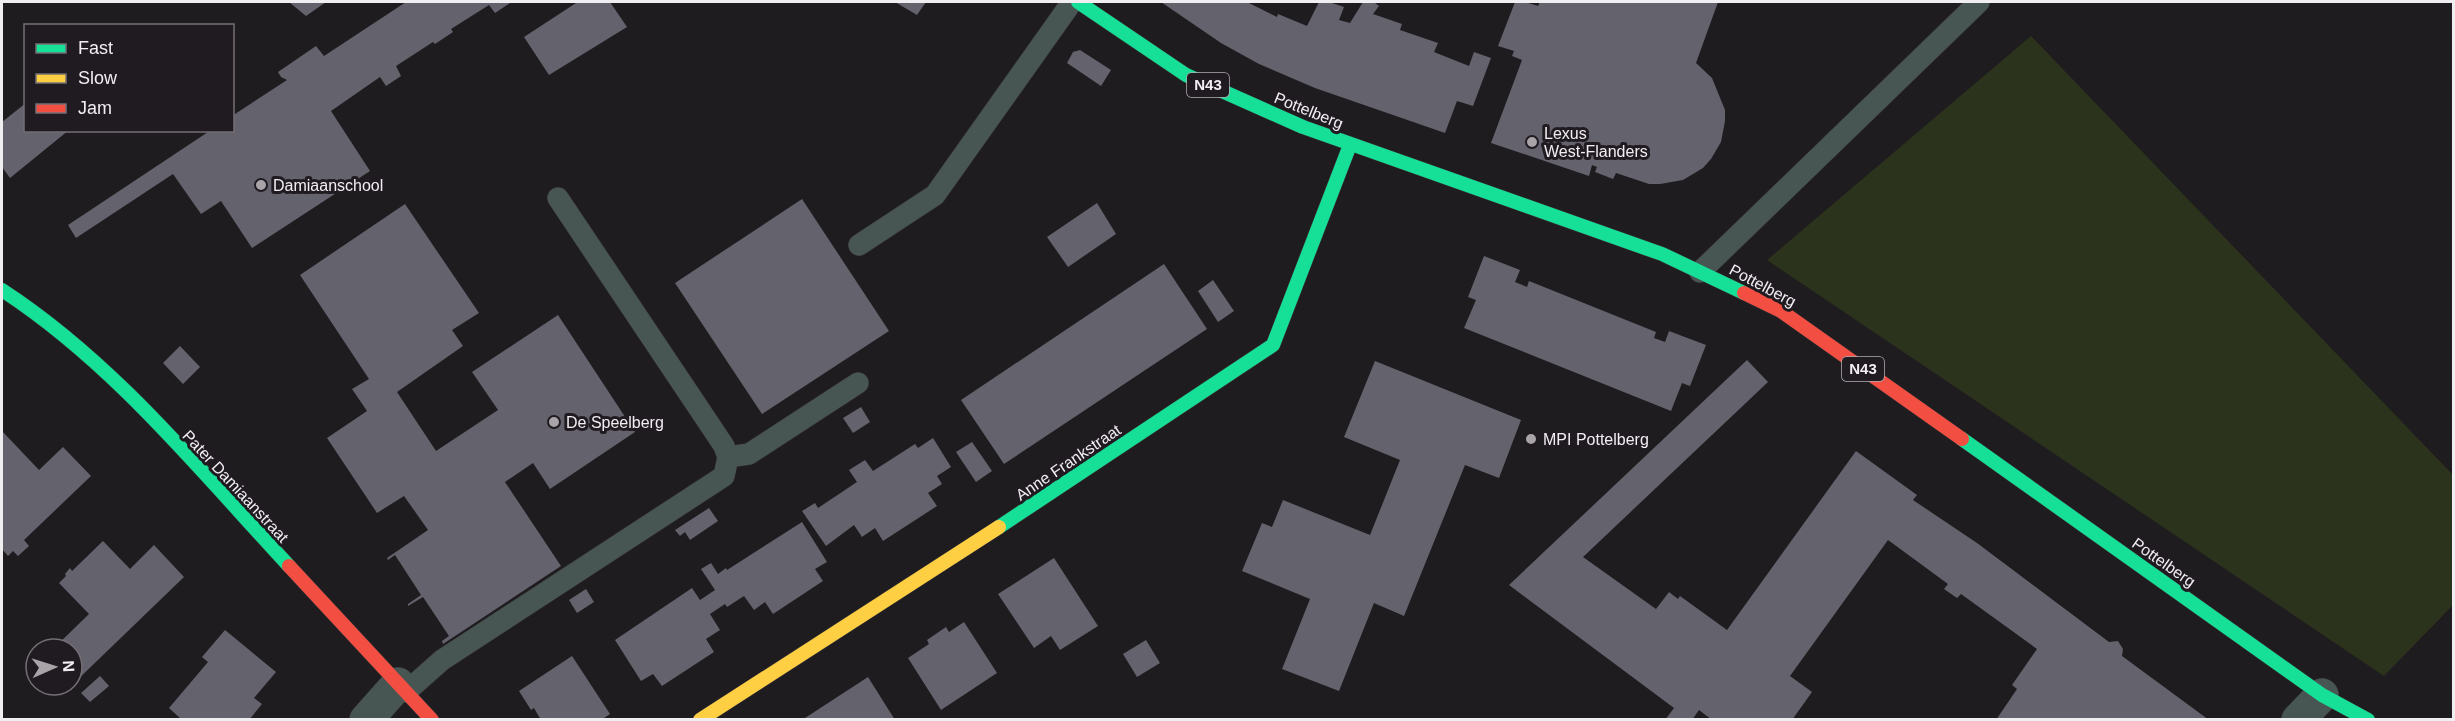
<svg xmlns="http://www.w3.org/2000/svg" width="2455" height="721" font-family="Helvetica,sans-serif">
<rect width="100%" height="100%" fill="#1f1c20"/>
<path fill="#2c331c" d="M2031 36 2453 475V605L2384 676 1767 260Z"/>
<g fill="#64626c">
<path d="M289 2H326L306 16Z"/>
<path d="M406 2H509L510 3 495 13 489 5 451 29 453 32 435 44 433 42 396 66 401 76 386 86 380 77 331 111 370 171 252 248 221 201 201 214 173 174 76 238 68 225 211 130H232V116L287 80 281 77 278 72 316 46 324 56Z"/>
<path d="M575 2H610L627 27 549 75 524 37 576 3Z"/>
<path d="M895 2H926L917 15Z"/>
<path d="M1161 2H1247L1277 17 1278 14 1307 26 1319 2H1329L1344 7 1339 20 1350 23 1363 2H1374L1379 6 1373 14 1402 24 1400 30 1438 43 1434 52 1469 66 1474 52 1491 58 1473 106 1457 101 1445 133 1315 88 1259 64 1221 43Z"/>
<path d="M1515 2H1525L1538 6 1540 2H1718L1696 63 1712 78 1725 110V121L1721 142 1711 159 1703 168 1683 180 1660 184H1649L1616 173 1613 179 1595 172 1597 167 1592 165 1589 176 1491 143 1522 60 1512 56 1514 51 1498 46Z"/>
<path d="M1080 50 1111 70 1101 86 1067 63 1073 52Z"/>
<path d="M26 103V130H69L10 178 2 167V122Z"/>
<path d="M802 199 889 331 762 414 675 283Z"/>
<path d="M1097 203 1116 234 1068 267 1047 237Z"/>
<path d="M405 204 479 313 452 330 463 346 397 392 436 451 498 410 472 372 558 315 635 432 550 489 533 463 505 482 561 566 443 644 442 641 449 636 423 597 408 606V604L421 595 395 555 388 560 387 558 428 530 404 496 377 513 327 438 367 411 352 389 369 379 300 275Z"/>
<path d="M1484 256 1520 270 1515 282 1527 287 1529 281 1656 332 1654 338 1665 342 1669 331 1706 345 1690 386 1682 383 1671 411 1464 328 1476 300 1468 297Z"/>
<path d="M1164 264 1207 329 1004 464 961 400Z"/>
<path d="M1213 280 1234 311 1218 322 1198 291Z"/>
<path d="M180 346 200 367 183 384 163 363Z"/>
<path d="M1747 360 1768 382 1583 557 1656 609 1669 592 1678 599 1680 596 1727 630 1856 451 1917 495 1913 500 1977 543 2109 642 2118 641 2123 649 2122 656 2209 720H1996L2017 689 2012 685 2037 649 1961 594 1957 598 1944 589 1948 584 1888 540 1790 676 1812 692 1792 720H1712L1699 710 1692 720H1665L1674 708 1509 585Z"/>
<path d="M1375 361 1521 420 1499 478 1465 465 1404 616 1374 603 1339 691 1282 669 1310 599 1242 571 1262 523 1272 527 1283 500 1370 535 1400 460 1344 437Z"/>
<path d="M861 407 870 422 853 433 843 418Z"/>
<path d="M2 431 39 470 63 447 91 476 24 540 29 546 18 556 13 551 8 556 2 549Z"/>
<path d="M933 438 951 467 937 476 942 484 928 493 937 506 883 541 875 528 862 537 854 525 826 546 802 511 815 503 818 508 857 482 849 470 865 460 873 471 915 444 918 448Z"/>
<path d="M972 442 992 471 976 482 956 452Z"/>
<path d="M709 508 718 521 690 540 685 532 680 536 675 530Z"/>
<path d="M802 522 827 562 815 569 823 581 773 614 765 602 754 610 744 596 727 607 725 604 710 614 720 630 706 639 714 652 662 686 653 674 641 681 615 640 692 588 700 600 715 590 701 569 711 563 718 574 726 568 727 570Z"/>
<path d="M103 541 130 569 154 545 184 577 72 685V649H53L89 614 59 583 66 576 65 574 70 568 72 571Z"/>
<path d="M1054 558 1098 626 1060 650 1051 636 1034 648 998 594Z"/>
<path d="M586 589 594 602 577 613 569 600Z"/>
<path d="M964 622 997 673 941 710 908 658 929 644 927 640 946 627 949 632Z"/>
<path d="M225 630 276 672 254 698 262 704 249 720H182L169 708 208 662 202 657Z"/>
<path d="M1146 640 1160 663 1137 677 1123 654Z"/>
<path d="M572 656 610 714 601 720H541L534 708 531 710 519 691Z"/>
<path d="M100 676 109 686 90 702 81 693Z"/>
<path d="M868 677 895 720H806L805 718Z"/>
</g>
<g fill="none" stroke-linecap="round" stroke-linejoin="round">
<defs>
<g id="lane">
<path d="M859 245 935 195 1072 2"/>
<path d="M1700 272 1979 2"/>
<path d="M728 457 749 454 858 383"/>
<path d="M406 692 442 660 724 476 728 457 724 446 558 198"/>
</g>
<g id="street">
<path d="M366 720 398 684"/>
<path d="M2298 720 2322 695"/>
</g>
<g id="fast">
<path d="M1078 2 1186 75 1303 127 1662 254 1744 293"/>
<path d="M2 290C114 363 199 469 289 566"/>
<path d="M1962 439 2322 695 2368 720"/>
<path d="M999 527 1273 345 1350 145"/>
</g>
<path id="slow" d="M700 720 999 527"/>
<g id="jam">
<path d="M1744 293 1781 311 1962 439"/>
<path d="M289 566 432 720"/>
</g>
</defs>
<use href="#lane" stroke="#383638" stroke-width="22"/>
<use href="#street" stroke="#383638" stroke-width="34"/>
<use href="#fast" stroke="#383638" stroke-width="15"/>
<use href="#slow" stroke="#383638" stroke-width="15"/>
<use href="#jam" stroke="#383638" stroke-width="15"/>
<use href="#lane" stroke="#485653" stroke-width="21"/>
<use href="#street" stroke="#485653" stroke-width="33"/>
<use href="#fast" stroke="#16e098" stroke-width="14"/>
<use href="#slow" stroke="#ffcf43" stroke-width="14"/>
<use href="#jam" stroke="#f24e42" stroke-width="14"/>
</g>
<g fill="#a8a4a8" stroke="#201b21" stroke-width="2">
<circle cx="1532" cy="142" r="6"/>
<circle cx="261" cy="185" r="6"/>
<circle cx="554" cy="422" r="6"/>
<circle cx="1531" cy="439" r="6"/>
</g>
<g text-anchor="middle" stroke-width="6" stroke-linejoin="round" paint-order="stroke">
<g fill="#201b21" stroke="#b2afb3" stroke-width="1.5">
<rect x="1187" y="73" width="42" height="24" rx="4.5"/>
<rect x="1842" y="357" width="42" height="24" rx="4.5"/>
</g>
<g font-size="15" font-weight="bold" fill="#f1eef2">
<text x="1208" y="90">N43</text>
<text x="1863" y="374">N43</text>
</g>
<g font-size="16" fill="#f1eef2" stroke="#201b21">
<text transform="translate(1309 110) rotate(22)" y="6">Pottelberg</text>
<text transform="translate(1763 285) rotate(28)" y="6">Pottelberg</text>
<text transform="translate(1068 462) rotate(-34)" y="6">Anne Frankstraat</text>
<text transform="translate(236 486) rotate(47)" y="6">Pater Damiaanstraat</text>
<text transform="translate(2164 562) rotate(35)" y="6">Pottelberg</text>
</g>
<g font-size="16" fill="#f1eef2" stroke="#201b21" text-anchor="start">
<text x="1544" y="139">Lexus<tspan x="1544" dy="18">West-Flanders</tspan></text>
<text x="273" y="191">Damiaanschool</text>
<text x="566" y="428">De Speelberg</text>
<text x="1543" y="445">MPI Pottelberg</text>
</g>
</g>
<rect width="2455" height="721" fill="none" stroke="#f1eef2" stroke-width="6"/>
<rect x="24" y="24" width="210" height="108" fill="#201b21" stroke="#746f75" stroke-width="1.5"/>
<rect x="36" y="44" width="30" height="9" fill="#16e098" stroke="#746f75" stroke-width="1.5"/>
<text x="78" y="54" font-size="18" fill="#f1eef2">Fast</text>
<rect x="36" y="74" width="30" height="9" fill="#ffcf43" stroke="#746f75" stroke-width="1.5"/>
<text x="78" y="84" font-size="18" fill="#f1eef2">Slow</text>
<rect x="36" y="104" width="30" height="9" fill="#f24e42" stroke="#746f75" stroke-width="1.5"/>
<text x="78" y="114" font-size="18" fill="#f1eef2">Jam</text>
<g transform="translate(54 667) rotate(87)"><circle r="28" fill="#201b21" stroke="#746f75" stroke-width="1.5"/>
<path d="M0-4.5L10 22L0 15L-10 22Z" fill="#a8a4a8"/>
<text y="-9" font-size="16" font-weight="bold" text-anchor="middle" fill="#f1eef2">N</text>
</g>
</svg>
